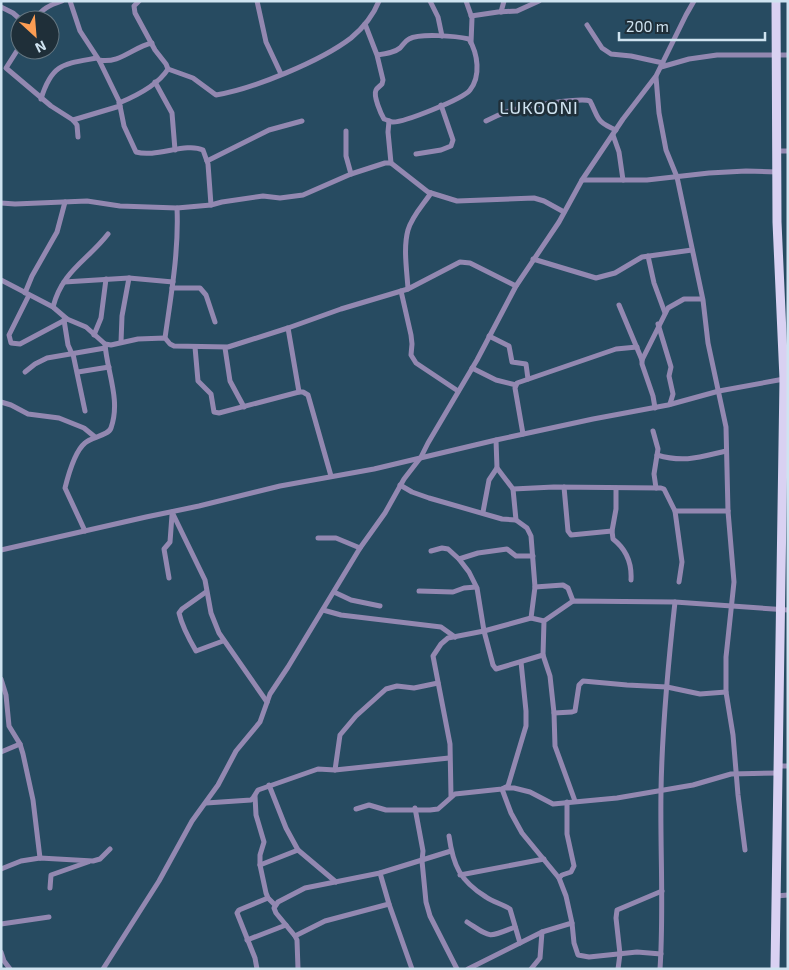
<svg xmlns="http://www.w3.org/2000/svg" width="789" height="970" font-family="'Exo 2',sans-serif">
<rect width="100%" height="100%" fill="#274b61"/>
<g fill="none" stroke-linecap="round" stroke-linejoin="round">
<g stroke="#9388b1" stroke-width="5">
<path d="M70 1 80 31 99 60C120 64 133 47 152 43"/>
<path d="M257 1 266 42 281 74"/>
<path d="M430 1 438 17 442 36"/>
<path d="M466 1 472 18 471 43"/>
<path d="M1 7 13 13 21 20"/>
<path d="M501 12 504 1"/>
<path d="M471 16 498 12 517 11 539 1"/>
<path d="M35 20C41 9 50 5 62 1"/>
<path d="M365 24 377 55 383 80 382 84C380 86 377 88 376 90 373 96 381 114 384 119 387 120 389 121 392 122 403 123 463 99 470 90 481 76 478 54 469 39 456 36 420 33 409 39 405 41 403 45 400 48 394 53 385 54 377 55"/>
<path d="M587 25 602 48 611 54 631 56 663 63"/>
<path d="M20 46 6 68 51 106 73 120 77 125 78 137"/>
<path d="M99 60 119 101 124 126 136 152C156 158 186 142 203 150L208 164 211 205"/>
<path d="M661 67 689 59 717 55H788"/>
<path d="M168 69 193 78 216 95C253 89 321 61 351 38 363 28 373 16 379 1"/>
<path d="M656 77 659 113 666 150 677 177 703 300 708 343 726 427 728 511 734 582 726 657V692L733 735 738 795 745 850"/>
<path d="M155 82 172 113 175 150"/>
<path d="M41 99C52 63 64 64 97 58"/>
<path d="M119 103C136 96 158 85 168 69L166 64 155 50 135 13 134 6 139 1"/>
<path d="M73 120 120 106"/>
<path d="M389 121 388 132 391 163"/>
<path d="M486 121C494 117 503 113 512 110 524 107 581 97 590 101 599 118 595 121 616 130"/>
<path d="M346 131V156L351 174"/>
<path d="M613 135 619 152 623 180"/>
<path d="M777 151H788"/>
<path d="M416 154 441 150 451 146 453 140 441 105"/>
<path d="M207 161 269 130 302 121"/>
<path d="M582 180H647L709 173 746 171 777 172"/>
<path d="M1 203 15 204 87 201 120 206 177 208 211 205 222 202 263 196 280 198 303 195 351 174 385 163H391L428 192 457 201 534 198 544 201 564 212"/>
<path d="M648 256 654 283 665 313"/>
<path d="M533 259 596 278 615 273 642 257 692 250"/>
<path d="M1 280 53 307 67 319 86 327 105 344 111 345 138 339 165 338 170 344 174 346 228 347 288 328 341 309 408 289 460 262 470 263 516 286"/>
<path d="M64 282 129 278 173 282"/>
<path d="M172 288H200L206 295 215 322"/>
<path d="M408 289C407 271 403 248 408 230 412 216 423 205 431 193"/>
<path d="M401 291 411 335 412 344 411 355 416 363 458 391"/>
<path d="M25 293 32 276 57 232 65 202"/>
<path d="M29 295 9 335 11 343 20 344 67 319"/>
<path d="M619 305 642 360"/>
<path d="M53 307C62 271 87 261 108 234"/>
<path d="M64 320 68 345 72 354"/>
<path d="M658 324 671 367 669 376 673 394 670 404"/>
<path d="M288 328 299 392"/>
<path d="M94 335 101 318 106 279"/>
<path d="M489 336 509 346 512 362 526 364 528 379"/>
<path d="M165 338C171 295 179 251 177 208"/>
<path d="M121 342 122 316 129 278"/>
<path d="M195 347 198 381 211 394 214 412 219 413 299 392H303L308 395 331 476"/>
<path d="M225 348 230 381 244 407"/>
<path d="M73 354 85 411"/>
<path d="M472 368 496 380 516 385"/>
<path d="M25 372 35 364 47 358 105 348"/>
<path d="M78 372 109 367"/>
<path d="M1 402 11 405 28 414 59 418 84 428 95 437"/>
<path d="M655 408 653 396 642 364V360L668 308 684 299H702"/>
<path d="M653 431 658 449 654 474 656 488"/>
<path d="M523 434 515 388 517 383 616 349 637 347"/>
<path d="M496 440 497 468 513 489 554 487 661 488 664 489 675 511 682 562 679 582"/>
<path d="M657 455C684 463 700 457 726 451"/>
<path d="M400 485 412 492 429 498 502 519 516 520 527 528 531 536 535 587 531 618"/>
<path d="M564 487 568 531 571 535 612 531"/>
<path d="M616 488V509L612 531 613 539C626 549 632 563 631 580"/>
<path d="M513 489 516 520"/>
<path d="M675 511H728"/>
<path d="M172 512 205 580 211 613 219 633 267 702"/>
<path d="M483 512 489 480 497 468"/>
<path d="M85 531 65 488C68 476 75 451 85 443 91 437 108 436 111 428 121 400 107 372 105 344"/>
<path d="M318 538H336L360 548"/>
<path d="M1 550 146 517 199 506 280 486 374 469 496 440 593 419 668 405 719 391 784 379"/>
<path d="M431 551 442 548 448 549 459 559 469 572 477 588 484 631 493 665 496 669 543 655"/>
<path d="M459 559 478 553 507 549 516 556H533"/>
<path d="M169 578 164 549 170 542 172 515"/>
<path d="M535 587 563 585 568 588 573 601"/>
<path d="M419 591 453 592 464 588 476 587"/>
<path d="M206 592 182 609 179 613C182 626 189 639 196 651L223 641"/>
<path d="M334 592 351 600 380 606"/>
<path d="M323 610 341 615 441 627 455 637"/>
<path d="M1 679 6 695 9 726 20 744 23 754 33 800 40 858"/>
<path d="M554 713 572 712 575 711 579 685 583 681 627 685 667 687 700 694 726 692"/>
<path d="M1 752 20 744"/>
<path d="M778 766H788"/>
<path d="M335 770 340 735 356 716 386 689 397 686 414 688 438 683"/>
<path d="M269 785 286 828 298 850"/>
<path d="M505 788H514L530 792 553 804 617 798 693 785 731 774 779 773"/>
<path d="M502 789 511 813 522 833 559 878"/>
<path d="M255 796 256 815 264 842 260 855V865L266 893 268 898 275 905"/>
<path d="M451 796 450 744 433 656 441 644 448 638 484 631 531 618 544 621"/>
<path d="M575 801 555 746 554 713 550 676 543 655 544 621 573 601 675 602 788 610"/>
<path d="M206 803 251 800 253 798 258 790 318 769 335 770 449 758"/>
<path d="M415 808 423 851 422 861 426 902 430 916 457 969"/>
<path d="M356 809 369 805 386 810H430L438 809 455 794 502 789 508 786 526 726V711L521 662"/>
<path d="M449 836C453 865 460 881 486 897 493 902 502 904 510 909L520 943"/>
<path d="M260 865 298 850 336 882"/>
<path d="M1 869 21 861 40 858 93 861 100 859 110 849"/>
<path d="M380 873 389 904 412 969"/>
<path d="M460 875 544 859"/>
<path d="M50 888 51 875 88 862"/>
<path d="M776 896 788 895"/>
<path d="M467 922C492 938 487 938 515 927"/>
<path d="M572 923 574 943 578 955 589 957 637 952 661 954"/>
<path d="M1 924 49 917"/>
<path d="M295 936 325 921 389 904"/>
<path d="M247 940 286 925"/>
<path d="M1 952 4 961 10 969"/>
<path d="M103 969 159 881 192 821 218 785 236 751 260 722 270 694 288 667 360 548 385 513 404 479 421 457 428 443 477 360 516 286 559 222 582 180 623 119 656 76 686 15 694 1"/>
<path d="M257 969 255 958 237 913 239 910 268 898"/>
<path d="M298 969 297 940 295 936 276 913 274 908 278 902 305 888 380 873 451 851"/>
<path d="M468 969 542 932 572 923 566 896 559 878 562 875 571 872 574 866 567 834V802"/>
<path d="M531 969 540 958 542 932"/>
<path d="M618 969 620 954 616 918 617 910 662 891"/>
<path d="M660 969C664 909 660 850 661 791 662 728 668 665 675 602"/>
</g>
<path stroke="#d9d1f2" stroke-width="9" d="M775 969 784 379 777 222 776 1"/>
</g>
<g text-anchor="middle" stroke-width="5" stroke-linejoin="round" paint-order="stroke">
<g font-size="18" letter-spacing="1" fill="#cfe3f0" stroke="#1f2f39">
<text x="539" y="114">LUKOONI</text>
</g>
</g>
<rect width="789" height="970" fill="none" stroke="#cfe3f0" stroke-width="5"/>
<g transform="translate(35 35) rotate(154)"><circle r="24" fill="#1f2f39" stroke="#657782"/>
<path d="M0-4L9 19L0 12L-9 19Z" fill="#fc9d53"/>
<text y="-8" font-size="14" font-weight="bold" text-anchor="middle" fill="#cfe3f0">N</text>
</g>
<path d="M619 32v8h146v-8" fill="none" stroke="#cfe3f0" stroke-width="2.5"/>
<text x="626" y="32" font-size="15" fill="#cfe3f0" stroke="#1f2f39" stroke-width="4" paint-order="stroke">200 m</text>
</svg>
